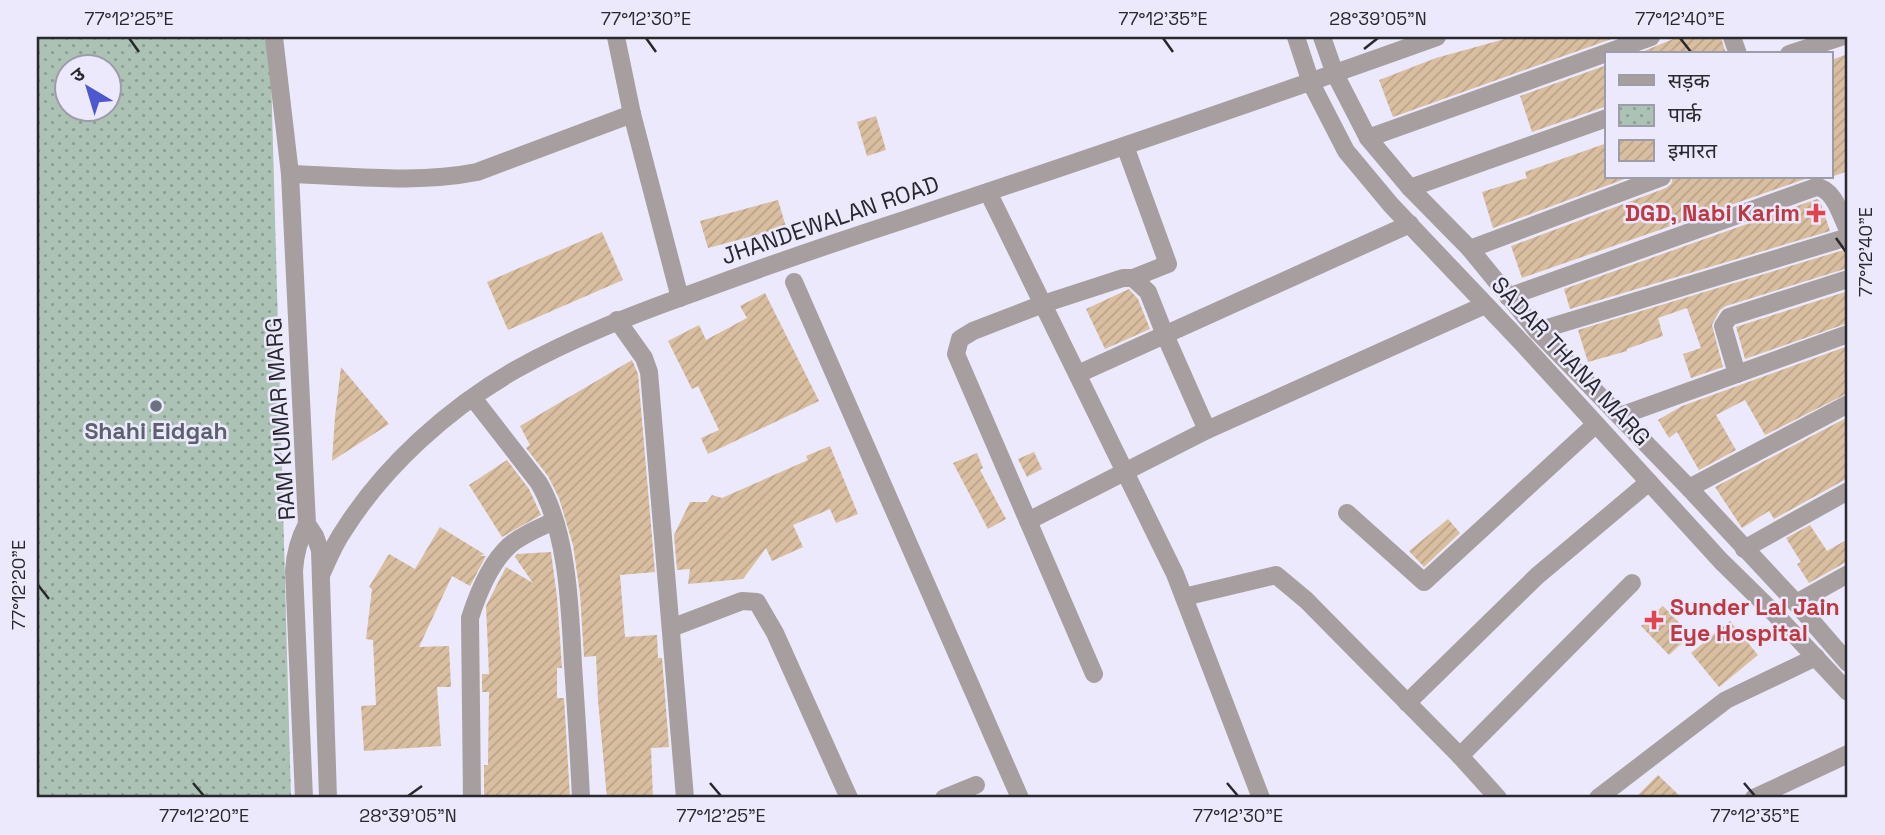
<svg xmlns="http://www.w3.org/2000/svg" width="1885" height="835" font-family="'Space Grotesk','Noto Sans Devanagari',sans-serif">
<defs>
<pattern id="park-dots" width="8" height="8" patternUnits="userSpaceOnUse" patternTransform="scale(1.75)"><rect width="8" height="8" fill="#abc2b4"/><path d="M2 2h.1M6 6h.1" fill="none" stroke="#8b9e93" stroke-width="1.8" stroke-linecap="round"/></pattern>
<pattern id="building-hatch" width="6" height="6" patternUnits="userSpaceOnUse" patternTransform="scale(1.75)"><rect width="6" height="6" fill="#d9bea0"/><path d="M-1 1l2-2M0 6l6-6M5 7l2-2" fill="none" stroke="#baa38a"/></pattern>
</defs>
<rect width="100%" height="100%" fill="#ebe9fb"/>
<path fill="url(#park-dots)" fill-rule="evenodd" d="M37 37H270L291 798H37ZM66 66H108V108H66Z"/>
<g fill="url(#building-hatch)">
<path d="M1512 37H1617L1393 117 1379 80 1436 58Z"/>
<path d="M1678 37H1721L1726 54H1637Z"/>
<path d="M1848 54V171L1831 177V60Z"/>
<path d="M1607 65V106L1532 132 1520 96Z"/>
<path d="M876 116 886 150 867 156 857 122Z"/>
<path d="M1607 143V177H1630L1493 228 1482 192 1527 178 1525 172Z"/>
<path d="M1673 177H1811L1522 278 1511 246 1666 188 1671 184Z"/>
<path d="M1817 199 1820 201 1830 231 1570 309 1564 289Z"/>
<path d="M778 200 786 227 708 248 700 221Z"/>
<path d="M602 232 623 280 508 330 487 282Z"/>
<path d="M1847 249 1848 268 1726 306 1720 310 1712 325 1723 367 1691 378 1683 354 1701 348 1687 308 1658 318 1663 336 1627 349V351L1588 362 1578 330Z"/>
<path d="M1129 289 1138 299 1150 329 1105 349 1086 309Z"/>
<path d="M1848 291V323L1745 359 1736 327Z"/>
<path d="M765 293 819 401 708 454 701 438 719 430 698 386 692 389 668 341 699 325 706 340 747 318 740 306Z"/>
<path d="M1848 346V393L1765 435 1745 400 1716 415 1736 450 1699 470 1677 432 1669 438 1658 420 1682 406Z"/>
<path d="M632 360 638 374 655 572 620 575 625 637 657 635 658 658H662L669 747 651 748 653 798H607L598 700 596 656 584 657 580 594 573 545 559 498 548 476 526 448 530 445 520 426Z"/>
<path d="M341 367 389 424 332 461 335 417Z"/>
<path d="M1848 417V478L1774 519 1769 511 1742 528 1715 487Z"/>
<path d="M830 446 858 514 836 523 830 509 793 525 803 547 772 561 766 548 743 579 688 584 690 569 677 570 674 535 690 502H707L712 495 722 498 808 460 806 456Z"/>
<path d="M1034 452 1042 469 1027 477 1018 459Z"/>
<path d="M977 453 983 468 980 470 1006 519 988 529 953 463Z"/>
<path d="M507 460 529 489 541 515 502 537 469 485Z"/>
<path d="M1448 519 1460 533 1424 567 1409 551Z"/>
<path d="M1810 525 1827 551 1848 539V561L1809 583 1797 564 1801 562 1786 538Z"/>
<path d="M440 527 484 554 480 556H486L470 586 452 576 419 647 449 646 451 687H437L441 746 364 751 361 706 376 705 373 640 366 639 372 589 369 587 389 554 415 569Z"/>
<path d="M551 552 557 597 562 668H557V698H564L570 798H484V765H488L489 692H482V674H489L486 606 506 567 533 583 515 557 517 554Z"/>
<path d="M1663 606 1691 635 1669 655 1641 626Z"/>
<path d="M1730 621 1758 655 1719 687 1691 653Z"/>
<path d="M1658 775 1682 798H1635Z"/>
</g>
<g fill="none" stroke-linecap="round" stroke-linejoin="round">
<g stroke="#a79e9f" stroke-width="18">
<path d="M274 37 290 174 307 524 315 536 320 550 328 798"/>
<path d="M616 37 632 114 680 298"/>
<path d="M1296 37 1311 83 1346 151 1391 205 1523 344 1721 561 1775 614 1848 692"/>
<path d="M1322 37 1335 74 1368 138 1410 188 1470 249 1537 331 1689 488 1796 603 1848 663"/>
<path d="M1732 37 1738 54"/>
<path d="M1789 54 1841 37"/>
<path d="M1368 138 1651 37"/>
<path d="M1125 146 1168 264 1133 278"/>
<path d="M290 174C352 176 416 184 477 172L632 114"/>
<path d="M1410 188 1607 118"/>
<path d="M988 192 1175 574 1261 798"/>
<path d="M1470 249 1662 177"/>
<path d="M794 282 1020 798"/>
<path d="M1508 297 1816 187C1834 188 1841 216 1848 230"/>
<path d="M617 320 644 358 649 372 685 798"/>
<path d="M1537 331 1848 237"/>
<path d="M1078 374 1410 224"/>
<path d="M1737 374 1723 326 1729 317 1848 279"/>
<path d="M473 398 539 483C568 533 570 608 573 665 576 709 579 754 581 798"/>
<path d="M1620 416 1848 334"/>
<path d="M1689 488 1848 404"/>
<path d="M1347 513 1424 582 1596 424"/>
<path d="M1028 521 1207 430 1485 305"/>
<path d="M1744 549 1848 491"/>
<path d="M321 575C328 560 334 544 344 530 385 465 449 408 515 370 572 338 634 314 696 292 766 266 836 242 907 219 1084 160 1261 100 1437 37"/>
<path d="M1184 597 1276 575 1306 600 1460 756 1498 798"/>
<path d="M1796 603 1848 574"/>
<path d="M671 628 742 601 757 602 775 633 849 798"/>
<path d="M1094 674 956 354 960 339 973 331 1043 304 1123 278H1133L1148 292 1165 335 1207 430"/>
<path d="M1407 703 1537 576 1649 482"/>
<path d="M1460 756 1632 583"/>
<path d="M304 798 294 571C295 553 299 539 307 524"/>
<path d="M472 798 470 618C478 593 490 563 510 545 523 534 539 528 554 521"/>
<path d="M944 798 976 785"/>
<path d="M1598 798 1726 700 1816 657"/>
<path d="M1754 798 1848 754"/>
</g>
</g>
<path fill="none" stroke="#28282e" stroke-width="2.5" d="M129 38 139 52M646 38 656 52M1163 38 1173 52M1680 38 1691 52M1364 49 1378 38M1836 238 1846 252M38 585 49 599M193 783 204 796M710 783 721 796M1227 783 1238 796M1744 783 1755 796M408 796 422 786"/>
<g fill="#e0444e" stroke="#ebe9fb" stroke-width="2.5">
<path d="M1812.5 202.5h7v7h7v7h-7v7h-7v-7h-7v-7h7z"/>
<path d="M1650.5 609.5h7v7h7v7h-7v7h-7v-7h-7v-7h7z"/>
</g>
<circle fill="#6b7280" stroke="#ebe9fb" stroke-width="2.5" cx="156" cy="406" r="7"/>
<g text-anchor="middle" stroke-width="5" stroke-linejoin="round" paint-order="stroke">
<g font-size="23" font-weight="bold" fill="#be3a42" stroke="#ebe9fb" text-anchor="end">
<text x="1800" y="221">DGD, Nabi Karim</text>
<text x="1670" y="615" text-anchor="start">Sunder Lal Jain<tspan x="1670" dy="26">Eye Hospital</tspan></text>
</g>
<g font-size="23" fill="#28282e" stroke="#ebe9fb">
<text transform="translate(830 220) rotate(-19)" y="8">JHANDEWALAN ROAD</text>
<text transform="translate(1571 361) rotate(47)" y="8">SADAR THANA MARG</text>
<text transform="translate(280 419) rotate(-94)" y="8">RAM KUMAR MARG</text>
</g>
<g font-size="23" font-weight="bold" fill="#5b616d" stroke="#ebe9fb">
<text x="156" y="439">Shahi Eidgah</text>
</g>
</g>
<rect width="1885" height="835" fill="none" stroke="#ebe9fb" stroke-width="77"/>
<rect x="1605" y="52" width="228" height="126" fill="#ebe9fb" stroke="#9d9ca9" stroke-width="2"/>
<rect x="1619" y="75" width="35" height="10" fill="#a79e9f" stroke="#9d9ca9" stroke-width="2"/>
<text x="1668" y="88" font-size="21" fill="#28282e">सड़क</text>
<rect x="1619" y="105" width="35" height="21" fill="url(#park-dots)" stroke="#9d9ca9" stroke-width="2"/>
<text x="1668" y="122" font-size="21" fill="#28282e">पार्क</text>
<rect x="1619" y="140" width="35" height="21" fill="url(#building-hatch)" stroke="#9d9ca9" stroke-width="2"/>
<text x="1668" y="158" font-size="21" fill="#28282e">इमारत</text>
<g transform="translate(88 88) rotate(322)"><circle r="33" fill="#ebe9fb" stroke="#9d9ca9" stroke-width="2"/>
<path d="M0-5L12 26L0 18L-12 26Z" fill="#4c58ce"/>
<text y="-10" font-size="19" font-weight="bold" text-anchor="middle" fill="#28282e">उ</text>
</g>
<rect x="38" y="38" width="1808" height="758" fill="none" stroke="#28282e" stroke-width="2.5"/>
<g font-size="18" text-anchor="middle" fill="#28282e">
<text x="129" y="25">77°12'25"E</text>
<text x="646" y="25">77°12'30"E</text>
<text x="1163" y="25">77°12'35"E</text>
<text x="1378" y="25">28°39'05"N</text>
<text x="1680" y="25">77°12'40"E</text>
<text transform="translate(1866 252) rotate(-90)" y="6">77°12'40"E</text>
<text transform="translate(19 585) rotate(-90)" y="6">77°12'20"E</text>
<text x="204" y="822">77°12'20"E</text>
<text x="408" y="822">28°39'05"N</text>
<text x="721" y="822">77°12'25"E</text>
<text x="1238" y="822">77°12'30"E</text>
<text x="1755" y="822">77°12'35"E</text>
</g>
</svg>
